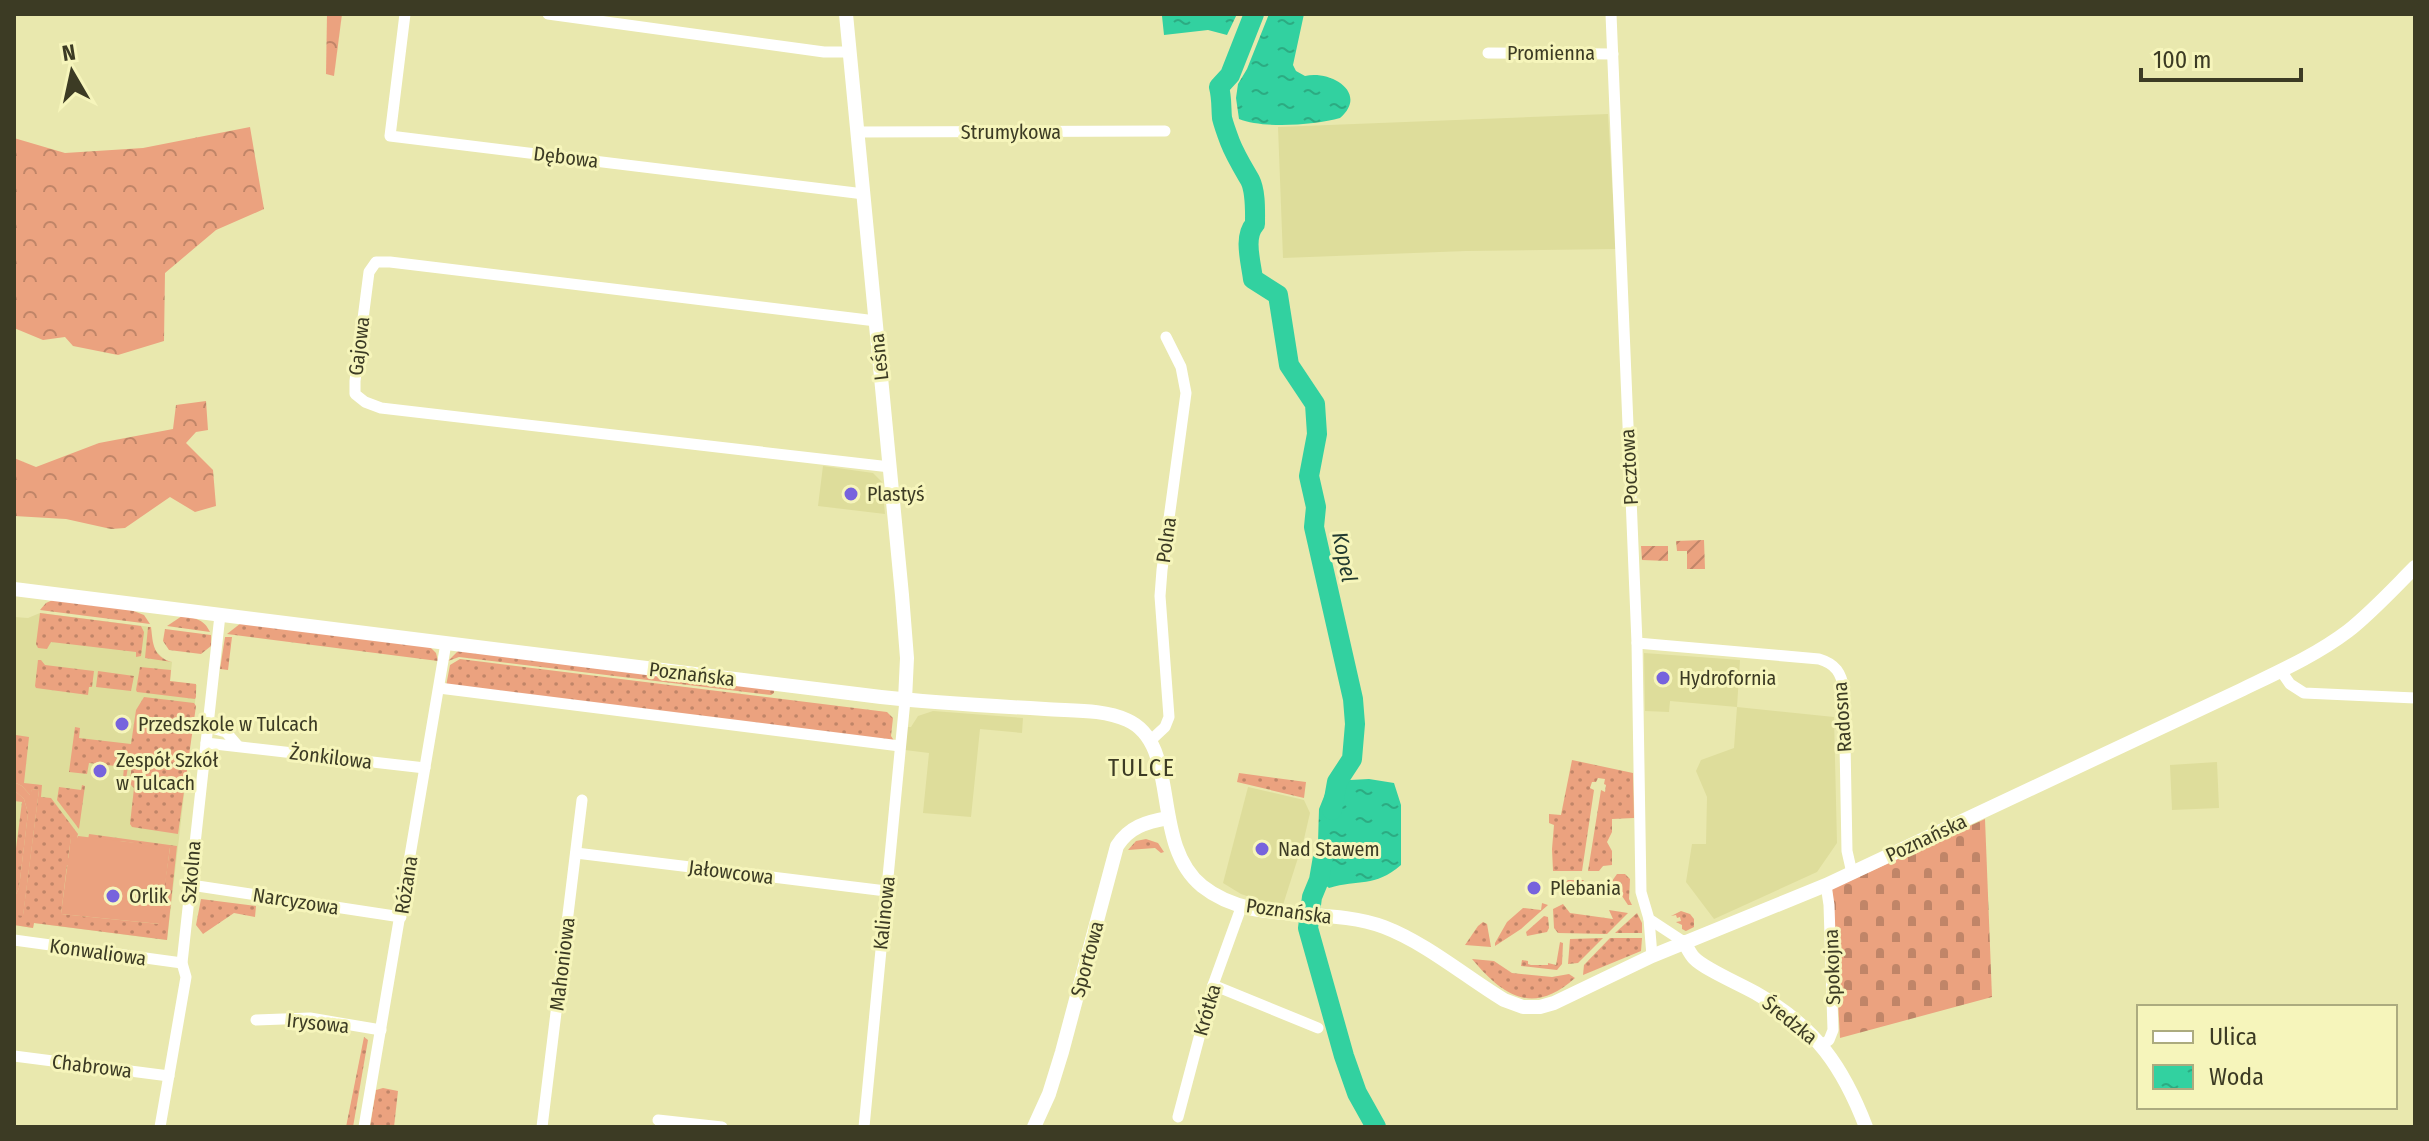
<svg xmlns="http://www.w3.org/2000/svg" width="2429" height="1141" font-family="'Fira Sans Condensed',sans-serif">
<defs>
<pattern id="grass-dots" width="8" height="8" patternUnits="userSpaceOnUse" patternTransform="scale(2)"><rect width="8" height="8" fill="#eba27f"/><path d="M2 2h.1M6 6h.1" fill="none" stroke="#c08568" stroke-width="1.8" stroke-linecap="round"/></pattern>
<pattern id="forest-crowns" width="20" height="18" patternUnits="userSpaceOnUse" patternTransform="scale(2)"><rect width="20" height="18" fill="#eba27f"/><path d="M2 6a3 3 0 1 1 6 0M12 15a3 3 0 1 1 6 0" fill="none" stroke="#c08568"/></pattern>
<pattern id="cemetery-stones" width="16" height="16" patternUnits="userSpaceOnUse" patternTransform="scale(2)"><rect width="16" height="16" fill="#eba27f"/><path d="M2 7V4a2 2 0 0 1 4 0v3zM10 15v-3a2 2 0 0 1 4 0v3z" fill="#c08568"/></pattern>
<pattern id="garden-furrows" width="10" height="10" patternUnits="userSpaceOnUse" patternTransform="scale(2)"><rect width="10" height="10" fill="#eba27f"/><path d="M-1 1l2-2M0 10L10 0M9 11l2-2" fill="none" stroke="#c08568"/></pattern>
<pattern id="water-ripples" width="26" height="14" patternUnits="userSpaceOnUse" patternTransform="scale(2)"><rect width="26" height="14" fill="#32d1a0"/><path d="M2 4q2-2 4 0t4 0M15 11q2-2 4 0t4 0" fill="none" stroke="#2cab82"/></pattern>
</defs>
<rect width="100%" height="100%" fill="#e9e8ae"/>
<g fill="#dedd9b">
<path d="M1608 114 1616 249 1466 251 1283 258 1278 127Z"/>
<path d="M823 466 873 473 882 482 885 514 818 506Z"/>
<path d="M40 613 151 627 152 643 155 650 166 661 172 662 170 681 197 685 167 940 34 923 33 928 14 925V617L28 618Z"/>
<path d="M1644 653 1740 660 1737 707 1834 717 1837 843 1817 872 1714 919 1686 882 1692 844H1706L1707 797 1696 771 1701 760 1734 748 1737 707 1670 701 1669 712 1645 711Z"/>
<path d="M933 711 1023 718 1022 733 980 729 971 817 923 813 929 753 905 750 907 727H911L918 716Z"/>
<path d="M2217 762 2219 808 2172 810 2170 765Z"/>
<path d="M1248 787 1304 800 1310 813 1304 839 1282 908 1241 894 1223 883Z"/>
</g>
<g fill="url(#grass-dots)">
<path d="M55 599 131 610 144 615 150 624 40 610 46 603Z"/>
<path d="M40 613 141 626 144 632 141 656 136 657V652L51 642 47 649 38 648 36 644Z"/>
<path d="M182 616C195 618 204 619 210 632L167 626Z"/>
<path d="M241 623 430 647 436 653 438 661 227 634Z"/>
<path d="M148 627H151C153 644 153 657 172 662L145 658Z"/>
<path d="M165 629 211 635V646L201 654 169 650 163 641Z"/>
<path d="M225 637H232L228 670 220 669Z"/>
<path d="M458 651 774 688V693L771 695 459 657 448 661Z"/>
<path d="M460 659 887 712 893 718 891 736 895 742 446 686 450 665Z"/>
<path d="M38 660H41L45 665 94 671 92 687H89L88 695 36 688 35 686Z"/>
<path d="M140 667 171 670 170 681 196 684V697L195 699 137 692 136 690Z"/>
<path d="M98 671 134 676 131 691 96 687Z"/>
<path d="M144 697 194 703 196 706 178 834 132 827 130 824 134 788 130 784 132 761H129L126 779 123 778 124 767 89 763 87 774 69 772 75 727 80 728 79 738 131 744 136 710Z"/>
<path d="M16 735 29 737 24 783 42 785 41 797 51 798 78 834 77 838H71L68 858 92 862 96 868 67 865 61 914 159 924 170 848 120 841 117 859H111L109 856 108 842 88 840 89 834 177 846 167 940 34 923 33 928 14 925V909L17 907 16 915H23L39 790 32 789 31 796 22 786 14 782V743Z"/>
<path d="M1572 760 1633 773 1634 818 1612 819V832L1607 842 1612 851V865L1603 866 1599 871H1588L1601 790 1605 792 1606 785 1604 784 1605 779 1598 778 1596 782H1592L1590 788 1594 790 1582 871H1553L1552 849 1554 825 1549 823V814L1561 815Z"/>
<path d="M1239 773 1306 782 1304 798 1237 782Z"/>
<path d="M82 785 85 786 79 829 57 800 59 787 81 790Z"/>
<path d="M14 790 24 799 28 813 19 888 14 898V864L22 802 14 801Z"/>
<path d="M1146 839 1158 843 1164 852 1161 853 1155 848 1128 850 1136 841Z"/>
<path d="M1617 874H1625L1630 879 1629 899 1632 905H1628L1612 881Z"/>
<path d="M1568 880H1584L1573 897 1565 896 1562 893 1564 883Z"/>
<path d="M201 899 256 906 255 917 234 913 203 934 196 925Z"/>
<path d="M1542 903 1548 905 1521 929 1495 946V943L1507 922 1523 908 1541 910Z"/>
<path d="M1563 904 1570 913 1613 919 1609 910 1628 913 1607 934 1558 933 1554 928 1553 909Z"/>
<path d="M1681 911 1690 914 1694 919V927L1686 931 1682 929V925L1676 922 1681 921 1680 917 1677 918 1676 915 1671 916Z"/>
<path d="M1637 913 1642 923V933H1615Z"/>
<path d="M1544 916 1548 917 1549 928 1547 932 1527 936 1526 932Z"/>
<path d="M1483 922 1487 924 1491 947 1465 945 1478 926Z"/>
<path d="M1603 938 1578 963 1568 964 1570 939Z"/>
<path d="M1610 938H1642L1641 951 1583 975 1584 965Z"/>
<path d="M1560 942 1563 943 1562 964 1557 970 1521 966 1522 960 1528 961V964L1531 965H1548V963L1556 965Z"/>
<path d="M1472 959 1494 961 1512 973 1552 977 1569 974 1575 978C1533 1016 1503 996 1472 959Z"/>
<path d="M364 1037 368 1040 353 1127H346Z"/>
<path d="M383 1088 398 1091 394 1127H370L376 1090Z"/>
</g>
<g fill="url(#forest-crowns)">
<path d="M327 14H342L334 76 326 74Z"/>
<path d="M250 127 264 209 216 230 165 273 164 341 118 355 73 346 65 337 43 340 14 328V138L65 153 143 148Z"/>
<path d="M206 401 208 430 196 432 186 443 213 470 216 506 195 512 170 497 125 528 111 529 66 519 14 516V458L36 467 99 443 173 429 176 405Z"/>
</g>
<path fill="url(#cemetery-stones)" d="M1985 819 1992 997 1840 1038 1832 889Z"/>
<g fill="url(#garden-furrows)">
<path d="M1704 540 1705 569H1687V551H1677L1676 541Z"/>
<path d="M1641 546H1668V561L1642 560Z"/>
</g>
<g fill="#eba27f">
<path d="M14 782 22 786 30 795 32 789 39 790 23 916 16 915 14 898 19 888 28 813 24 799 14 790Z"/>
<path d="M78 836 170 847 160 924 61 914 71 837 77 838Z"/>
</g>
<g fill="url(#water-ripples)">
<path d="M1168 14H1237L1227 35 1208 30 1164 35 1162 16Z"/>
<path d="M1269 14H1304L1293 65 1296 71 1305 76C1331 70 1369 93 1340 118 1315 125 1264 129 1239 119L1236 98 1238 84 1247 69Z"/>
<path d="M1369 779 1394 783 1401 805V865C1374 888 1359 879 1329 888L1319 880 1317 876 1319 809 1329 784 1350 780Z"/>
</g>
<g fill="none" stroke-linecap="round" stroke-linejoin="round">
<g stroke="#32d1a0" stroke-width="20">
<path d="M1254 14 1230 75 1219 87C1222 98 1221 108 1222 118 1224 126 1227 134 1230 142 1235 155 1243 168 1250 180 1256 192 1255 211 1255 224 1243 237 1251 262 1253 279L1278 295 1289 365 1315 404 1317 434 1309 476 1316 507 1314 527 1353 699 1355 724 1352 759 1337 782 1332 810"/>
<path d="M1323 857 1319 880 1312 897 1308 928 1344 1056 1357 1093 1376 1127"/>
</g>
<g stroke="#fff" stroke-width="11">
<path d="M405 14 390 136 864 194"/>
<path d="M548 14 824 52H850"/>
<path d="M1611 14 1637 643 1641 892 1649 919 1684 942"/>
<path d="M1488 53 1613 54"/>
<path d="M858 132 1165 131"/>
<path d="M876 321 390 262H376L369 272 355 381V394L365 402 381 408 890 467"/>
<path d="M1637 643 1819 659C1836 664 1841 673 1844 689L1847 851 1852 873"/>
<path d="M2281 671 2290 684 2304 693 2415 698"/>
<path d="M439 688 900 746"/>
<path d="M208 727 226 732 238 746"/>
<path d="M1150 741 1165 727 1169 717 1160 596 1162 570 1186 393 1181 367 1166 337"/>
<path d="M206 743 425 768"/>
<path d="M576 853 886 891"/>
<path d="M191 885 401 917"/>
<path d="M1649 919 1652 956"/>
<path d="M14 940 182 963"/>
<path d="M1213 985 1318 1028"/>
<path d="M256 1020 310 1018 381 1030"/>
<path d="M1822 1045 1829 1040 1833 1030 1829 905 1826 885"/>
<path d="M14 1056 169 1076"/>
<path d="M1178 1117 1213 985 1242 905"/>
<path d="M658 1120 722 1127"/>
<path d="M160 1127 186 977 182 963 220 615"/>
<path d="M364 1127 446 643"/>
<path d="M542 1127 582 800"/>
<path d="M864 1127 905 700"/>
</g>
<g stroke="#fff" stroke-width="14">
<path d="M846 14 902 595 907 658 905 700"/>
<path d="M14 589C303 626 592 661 881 697 935 703 990 706 1045 709 1071 711 1103 709 1127 720 1182 744 1149 843 1202 886 1253 927 1326 905 1384 927 1426 943 1466 977 1504 1000L1523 1007H1540L1554 1003 1652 956 1826 885 2239 691C2276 673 2315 656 2348 631 2372 612 2393 589 2415 567"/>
<path d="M1684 942C1687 947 1690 954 1694 958 1704 969 1744 986 1759 995 1816 1028 1843 1067 1866 1127"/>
<path d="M1034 1127 1049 1094 1062 1052 1117 846C1129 827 1146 822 1168 818"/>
</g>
</g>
<g fill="#7763dd" stroke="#f6f5bb" stroke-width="3">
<circle cx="851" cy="494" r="8"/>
<circle cx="1663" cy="678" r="8"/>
<circle cx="122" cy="724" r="8"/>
<circle cx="100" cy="771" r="8"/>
<circle cx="1262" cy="849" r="8"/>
<circle cx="1534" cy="888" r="8"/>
<circle cx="113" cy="896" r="8"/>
</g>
<g text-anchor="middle" stroke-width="6" stroke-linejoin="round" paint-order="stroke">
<g font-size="20" fill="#3c3b24" stroke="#f6f5bb">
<text x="1551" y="60">Promienna</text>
<text x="1011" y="139">Strumykowa</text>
<text transform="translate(566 157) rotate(7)" y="7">Dębowa</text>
<text transform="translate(359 346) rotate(-83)" y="7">Gajowa</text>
<text transform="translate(879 357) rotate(-96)" y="7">Leśna</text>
<text transform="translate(1629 467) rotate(-93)" y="7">Pocztowa</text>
<text transform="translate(1166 540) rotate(-82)" y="7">Polna</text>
<text transform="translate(692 674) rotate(7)" y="7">Poznańska</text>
<text transform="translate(1842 717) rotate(-94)" y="7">Radosna</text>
<text transform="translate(331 757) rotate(7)" y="7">Żonkilowa</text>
<text transform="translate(1926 838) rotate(-25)" y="7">Poznańska</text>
<text transform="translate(191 872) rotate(-85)" y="7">Szkolna</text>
<text transform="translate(731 872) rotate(7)" y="7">Jałowcowa</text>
<text transform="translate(406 885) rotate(-81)" y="7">Różana</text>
<text transform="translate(296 901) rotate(9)" y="7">Narcyzowa</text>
<text transform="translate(1289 911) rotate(8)" y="7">Poznańska</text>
<text transform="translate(884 913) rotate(-84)" y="7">Kalinowa</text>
<text transform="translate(98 952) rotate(8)" y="7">Konwaliowa</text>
<text transform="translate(1087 959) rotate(-75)" y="7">Sportowa</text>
<text transform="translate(562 964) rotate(-83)" y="7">Mahoniowa</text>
<text transform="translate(1832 967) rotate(-92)" y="7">Spokojna</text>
<text transform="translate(1207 1010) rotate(-74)" y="7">Krótka</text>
<text transform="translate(1790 1020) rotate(39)" y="7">Średzka</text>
<text transform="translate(318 1023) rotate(6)" y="7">Irysowa</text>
<text transform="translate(92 1066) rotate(7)" y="7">Chabrowa</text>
</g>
<g font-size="20" fill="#3c3b24" stroke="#f6f5bb" text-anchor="start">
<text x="867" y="501">Plastyś</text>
<text x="1679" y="685">Hydrofornia</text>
<text x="138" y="731">Przedszkole w Tulcach</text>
<text x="116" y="767">Zespół Szkół<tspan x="116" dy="23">w Tulcach</tspan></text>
<text x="1278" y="856">Nad Stawem</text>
<text x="1550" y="895">Plebania</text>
<text x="129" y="903">Orlik</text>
</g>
<g font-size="22" font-style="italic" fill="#223a30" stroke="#f6f5bb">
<text transform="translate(1345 557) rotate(78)" y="8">Kopel</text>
</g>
<g font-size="24" letter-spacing="2" fill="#3c3b24" stroke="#f6f5bb">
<text x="1142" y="776">TULCE</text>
</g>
</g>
<rect width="2429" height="1141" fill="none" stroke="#3c3b24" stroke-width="32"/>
<rect x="2137" y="1005" width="260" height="104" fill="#f6f5bb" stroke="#acab7f" stroke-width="2"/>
<rect x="2153" y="1031" width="40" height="12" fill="#ffffff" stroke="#acab7f" stroke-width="2"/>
<text x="2209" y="1045" font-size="24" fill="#3c3b24">Ulica</text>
<rect x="2153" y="1065" width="40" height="24" fill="url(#water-ripples)" stroke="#acab7f" stroke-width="2"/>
<text x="2209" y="1085" font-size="24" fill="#3c3b24">Woda</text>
<g transform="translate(72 72) rotate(351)" stroke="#f6f5bb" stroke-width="6" paint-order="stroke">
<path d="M0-6L14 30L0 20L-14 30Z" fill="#3c3b24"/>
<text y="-12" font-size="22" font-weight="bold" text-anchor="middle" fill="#3c3b24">N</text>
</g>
<path d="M2141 68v12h160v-12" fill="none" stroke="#3c3b24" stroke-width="4"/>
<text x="2153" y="68" font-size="24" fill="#3c3b24" stroke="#f6f5bb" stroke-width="6" paint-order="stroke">100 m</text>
</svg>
